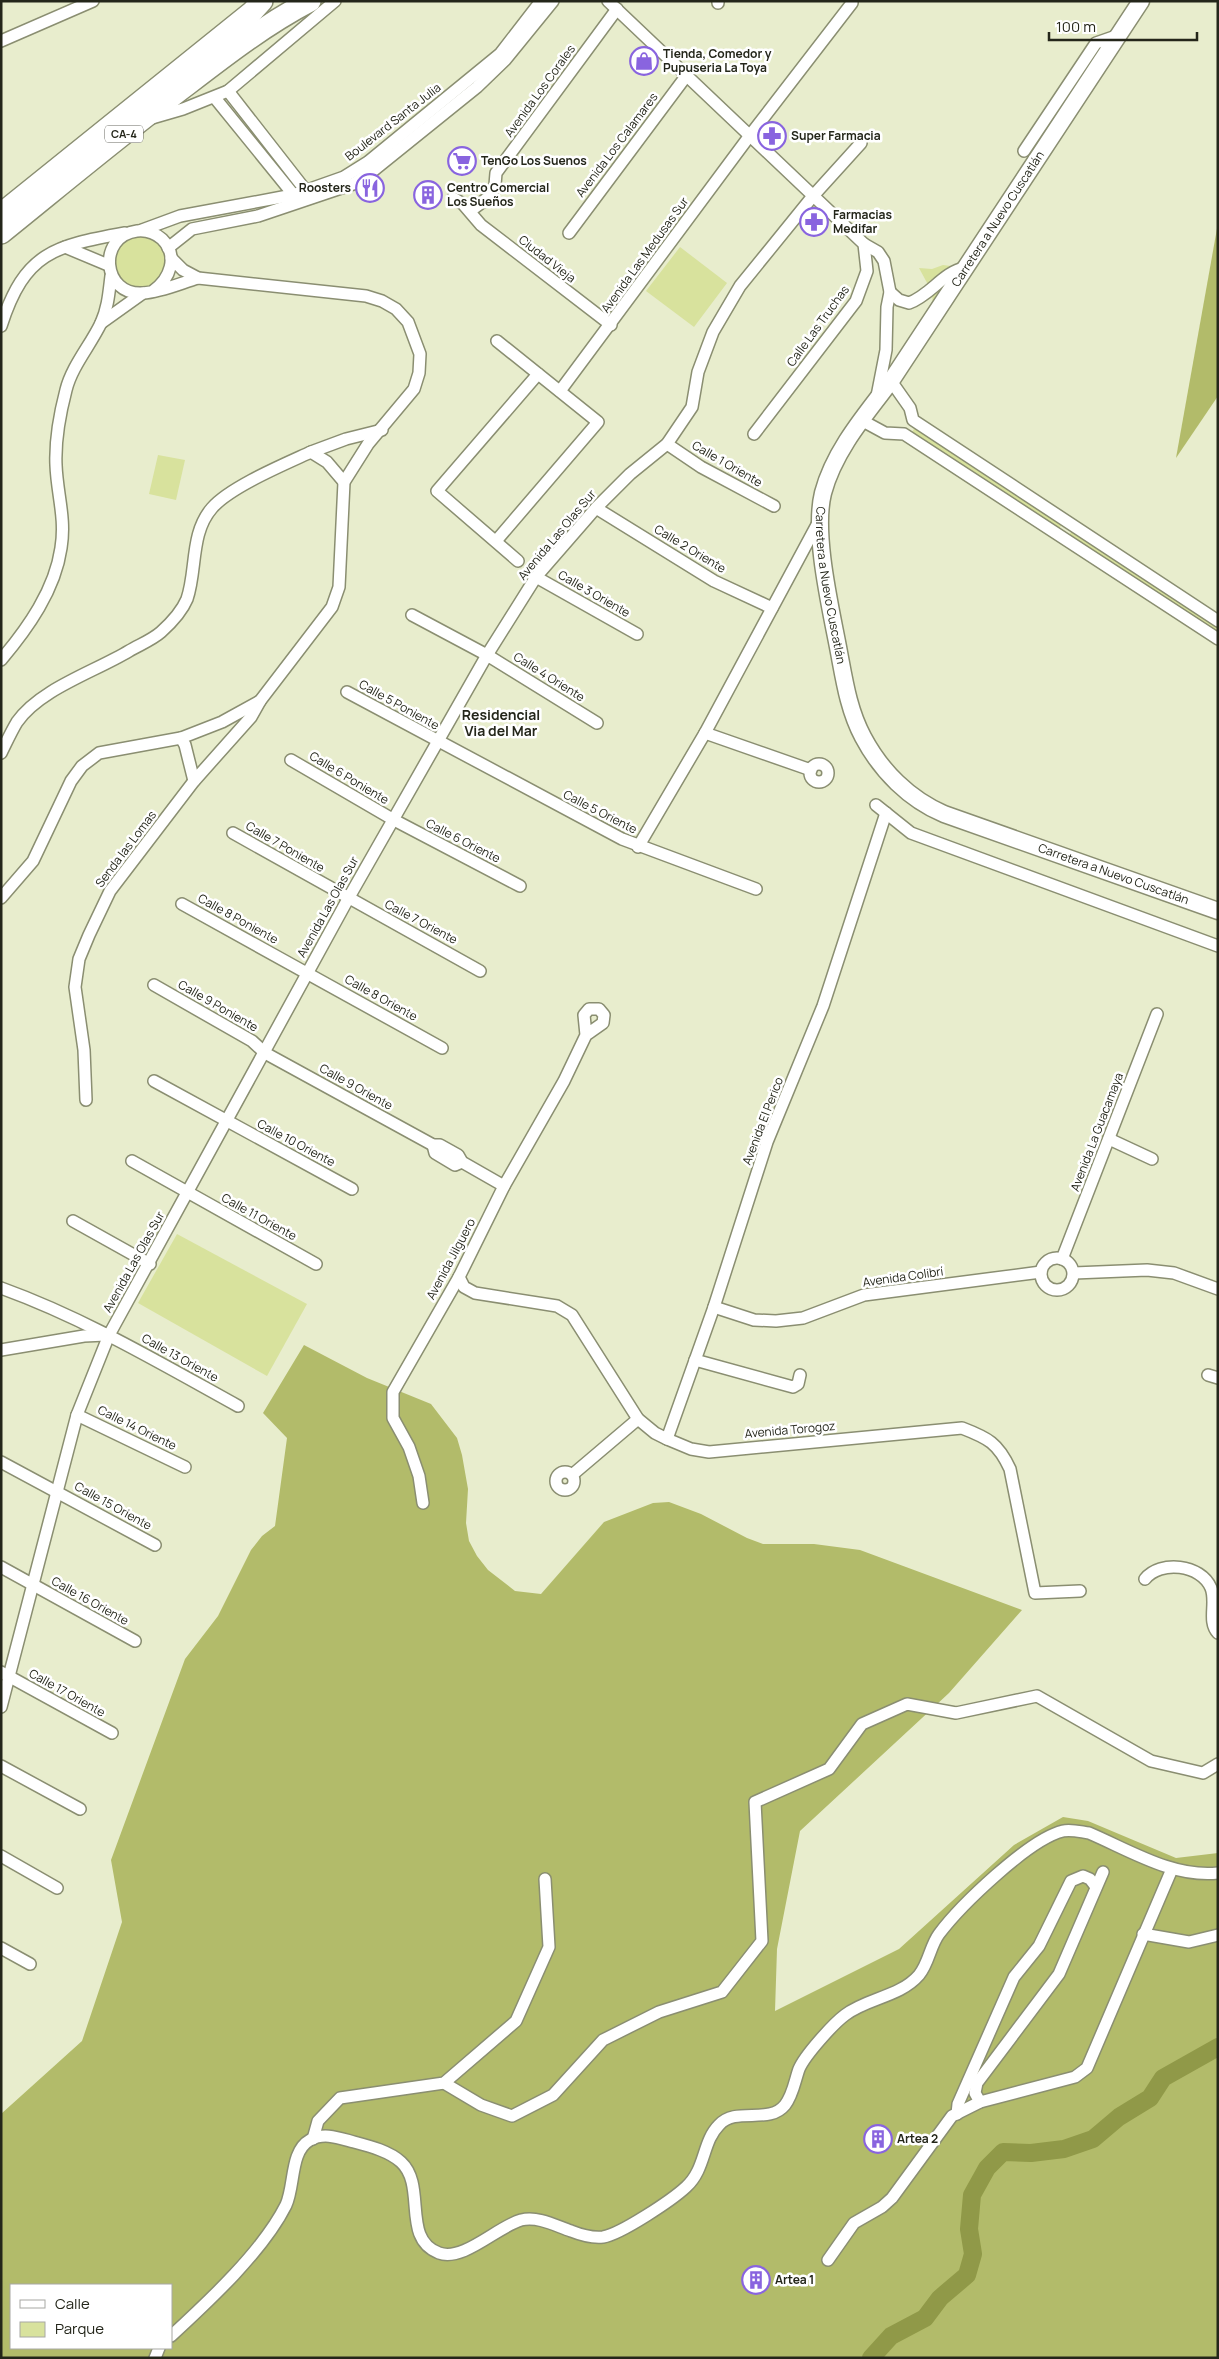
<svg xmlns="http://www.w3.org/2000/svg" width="1219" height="2359" font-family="Manrope,sans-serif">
<rect width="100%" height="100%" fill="#e8edcd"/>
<g fill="#d8e29d">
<circle cx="140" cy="262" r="26"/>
<path d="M680 247 727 283 694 327 646 291Z"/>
<path d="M943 265 959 267 933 308 932 292 919 268 932 269Z"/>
<path d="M916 426 1062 524 1059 529 912 432Z"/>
<path d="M158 455 185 460 176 500 149 494Z"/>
<path d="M1072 531 1218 628V635L1068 536Z"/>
<path d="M177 1234 307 1304 267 1376 138 1303Z"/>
</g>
<g fill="#b2bb6a" fill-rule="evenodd">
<path d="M1218 223V396L1176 458Z"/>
<path d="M304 1345 367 1378 431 1404 457 1438 462 1455 468 1489 466 1523 469 1541 477 1556 488 1570 515 1591 541 1594 604 1522 653 1503 669 1502 701 1514 747 1538 763 1544H814L860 1550 1022 1610 949 1693 800 1831 777 1949 775 2011 899 1949 1014 1845 1063 1817 1088 1821 1176 1858 1218 1853V2358H1V2114L82 2041 122 1922 111 1860 185 1659 218 1616 251 1550 262 1536 275 1526 287 1438 263 1413ZM11 2285H171V2348H11Z"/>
</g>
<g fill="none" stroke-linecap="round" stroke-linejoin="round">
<path stroke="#909948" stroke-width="18" d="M871 2358 891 2336 925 2318 940 2298 967 2275 973 2254 969 2229 972 2195 987 2168 1003 2152 1031 2153 1064 2149 1093 2139 1119 2117 1150 2098 1163 2078 1218 2047"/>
<defs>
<g id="street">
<path d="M608 1 864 244 867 271 856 301 754 434"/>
<path d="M718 1V3"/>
<path d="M1 41 93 1"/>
<path d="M228 91 310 196"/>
<path d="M215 98 297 199"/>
<path d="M152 118 183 109 228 91 335 1"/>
<path d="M1024 151 1096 43 1119 35"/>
<path d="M453 198 463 204 481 225 611 325"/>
<path d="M470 211 489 197 495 185 496 173 617 9"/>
<path d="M142 230 180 216 293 195 344 177 368 162 500 54 541 1"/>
<path d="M569 233 687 75"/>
<path d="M864 244 878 252 884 261 890 292 887 307 886 350 877 396"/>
<path d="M65 247 108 265"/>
<path d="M168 248 192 229 258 216 353 184 374 170 477 87 505 60 553 1"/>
<path d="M153 291C170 279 179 256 162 239 155 233 146 230 137 231 97 236 102 296 143 293 161 292 181 283 198 278"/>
<path d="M890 292 899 300 909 303C931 295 943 272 965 268"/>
<path d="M101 323 143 293"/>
<path d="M1 326C25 252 54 246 125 233"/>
<path d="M891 381 910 408 913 420 1218 621"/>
<path d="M560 391 751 134 852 3"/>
<path d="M861 420 885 433 904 434 1218 639"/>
<path d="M667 444 701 467 774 506"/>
<path d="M311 452 346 439 382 430"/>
<path d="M596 508 714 581 772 608"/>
<path d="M496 541 598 422 497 341"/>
<path d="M518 561 437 491 538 374"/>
<path d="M536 577 637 634"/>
<path d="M412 615 487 655 597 723"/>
<path d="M1 660C28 628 55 590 61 548 66 518 57 494 56 465 55 442 60 413 66 390 72 366 90 346 101 323 108 308 109 292 111 276"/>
<path d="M347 692 622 839 756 889"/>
<path d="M705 733 811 770"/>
<path d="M181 738 185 745 194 781"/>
<path d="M1 753C6 743 11 732 17 722 40 689 94 672 129 651 139 645 152 640 161 632 171 623 182 611 187 599 197 570 190 533 212 508 230 487 285 464 311 452L327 462 344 482"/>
<path d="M291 760 394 820 520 886"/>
<circle cx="819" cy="773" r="9"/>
<path d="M876 805 911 833 1218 946"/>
<path d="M233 833 480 971"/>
<path d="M638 847 705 733 819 521"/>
<path d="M1 898 33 861 71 781 82 766 99 753 181 738 222 722 260 701 332 607 339 587 344 482 368 444 414 389 419 373 420 354 408 322 396 309 382 301 366 296 198 278 183 270 171 258"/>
<path d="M182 904 442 1048"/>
<path d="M154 985 252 1041 265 1053 433 1145H440L458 1155 462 1162 504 1186"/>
<path d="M154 1081 352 1189"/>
<path d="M86 1100 84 1050 75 987 79 959 89 935 110 891 194 781 251 717 260 701"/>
<path d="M1109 1139 1152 1159"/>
<path d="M433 1145 435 1153 455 1165 462 1162"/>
<path d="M132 1161 316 1264"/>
<path d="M73 1221 150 1264"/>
<circle cx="1057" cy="1274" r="16"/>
<path d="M1062 1259 1157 1014"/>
<path d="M1074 1273 1147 1270 1174 1273 1218 1289"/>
<path d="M459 1277 464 1287 475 1293 557 1306 572 1315 638 1419 655 1433 667 1439 691 1449 709 1452 962 1428C988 1438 998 1443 1010 1469L1035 1593 1080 1591"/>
<path d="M1 1288C84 1318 160 1363 238 1406"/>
<path d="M714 1307 754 1320 776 1321 803 1318 864 1295 1041 1272"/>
<path d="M1 1350 84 1336 106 1335"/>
<path d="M695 1360 793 1387 798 1384 800 1375"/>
<path d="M1208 1375 1218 1378"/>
<path d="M77 1415 185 1467"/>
<path d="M667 1439 714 1307 767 1142 823 1006 886 813"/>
<path d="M1 1462 155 1545"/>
<circle cx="565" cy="1481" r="9"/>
<path d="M572 1475 638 1419"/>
<path d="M423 1503 419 1476 409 1447 393 1418V1392L459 1277 504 1186 564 1081 586 1035 603 1023 604 1015 599 1009H589L584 1015 586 1035"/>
<path d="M1 1567 135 1641"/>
<path d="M1145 1579C1160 1560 1201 1564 1211 1588 1217 1602 1207 1622 1218 1633"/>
<path d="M1 1672 112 1733"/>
<path d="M1 1707 77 1415 109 1335 348 899 487 655 536 577 596 508 630 474 667 444 692 407 698 372 713 332 740 286 813 196 861 143"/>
<path d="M1 1766 80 1809"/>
<path d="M1 1856 57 1888"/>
<path d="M1143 1934 1189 1942 1218 1935"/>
<path d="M1 1948 30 1964"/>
<path d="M444 2083 481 2105 512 2116 553 2095 603 2040 659 2012 722 1992 762 1941 755 1802 829 1769 862 1724 907 1704 956 1713 1037 1696 1151 1761 1203 1773 1218 1764"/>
<path d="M980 2102 975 2093 977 2083 1059 1974 1103 1872"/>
<path d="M957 2114 958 2104 1014 1977 1039 1946 1071 1881 1083 1876 1090 1879 1096 1887"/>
<path d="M313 2139 318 2121 340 2098 444 2083 516 2021 549 1947 545 1879"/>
<path d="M828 2260 854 2223 882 2207 892 2198 952 2116 980 2102 1075 2077 1087 2068 1172 1869"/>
<path d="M171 2336C209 2301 263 2251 286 2205 295 2185 290 2151 310 2140 324 2132 339 2138 354 2142 369 2146 389 2151 401 2162 427 2186 401 2239 439 2253 463 2262 497 2227 521 2220 539 2216 556 2226 571 2231 581 2235 593 2238 603 2237 621 2234 672 2200 686 2187 706 2169 702 2142 719 2125 736 2106 769 2125 785 2105 793 2095 795 2080 799 2069 805 2055 833 2024 845 2015 867 1998 900 1997 919 1975 929 1963 930 1946 939 1934 960 1906 1029 1839 1063 1831 1071 1829 1081 1832 1089 1833 1129 1850 1173 1878 1218 1873"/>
<path d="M155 2358 159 2348"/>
</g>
<g id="secondary">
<path id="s1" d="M1141 1 891 381C865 415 834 451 823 493 813 533 830 605 838 647 844 678 848 709 863 737 881 771 909 799 944 814L1218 911"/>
</g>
<g id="highway">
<path d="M1 214 252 12 262 1"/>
<path d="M1 233C63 183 124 132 188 84 227 54 266 24 310 1"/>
</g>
</defs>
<use href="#street" stroke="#8a8e71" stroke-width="14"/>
<use href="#secondary" stroke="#8a8e71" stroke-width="19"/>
<use href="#highway" stroke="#8a8e71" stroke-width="24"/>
<use href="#street" stroke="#fff" stroke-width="11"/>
<use href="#secondary" stroke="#fff" stroke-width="16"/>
<use href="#highway" stroke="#fff" stroke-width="21"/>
</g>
<defs>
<symbol id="shop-ring" viewBox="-11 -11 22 22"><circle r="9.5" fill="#fff" stroke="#8964df" stroke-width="1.5"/><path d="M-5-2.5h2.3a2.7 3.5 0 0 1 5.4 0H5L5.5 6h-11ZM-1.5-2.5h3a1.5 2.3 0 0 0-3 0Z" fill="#8964df"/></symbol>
<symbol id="pharmacy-ring" viewBox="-11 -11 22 22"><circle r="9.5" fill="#fff" stroke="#8964df" stroke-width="1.5"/><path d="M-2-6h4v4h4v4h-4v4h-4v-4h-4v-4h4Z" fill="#8964df"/></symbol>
<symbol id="supermarket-ring" viewBox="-11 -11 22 22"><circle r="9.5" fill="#fff" stroke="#8964df" stroke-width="1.5"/><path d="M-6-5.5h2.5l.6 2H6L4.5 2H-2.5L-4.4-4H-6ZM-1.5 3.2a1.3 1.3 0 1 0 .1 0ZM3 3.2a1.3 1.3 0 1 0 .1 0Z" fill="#8964df"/></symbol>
<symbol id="restaurant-ring" viewBox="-11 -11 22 22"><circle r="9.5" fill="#fff" stroke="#8964df" stroke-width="1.5"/><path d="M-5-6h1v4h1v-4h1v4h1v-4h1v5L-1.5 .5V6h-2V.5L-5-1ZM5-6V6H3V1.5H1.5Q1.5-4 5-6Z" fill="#8964df"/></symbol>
<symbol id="building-ring" viewBox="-11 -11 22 22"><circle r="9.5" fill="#fff" stroke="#8964df" stroke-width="1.5"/><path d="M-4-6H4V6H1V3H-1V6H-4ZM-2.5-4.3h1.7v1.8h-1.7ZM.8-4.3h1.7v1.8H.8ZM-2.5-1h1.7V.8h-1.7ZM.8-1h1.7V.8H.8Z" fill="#8964df"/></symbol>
</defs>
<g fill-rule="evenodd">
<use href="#shop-ring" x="628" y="45" width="32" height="32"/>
<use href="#pharmacy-ring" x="756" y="120" width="32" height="32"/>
<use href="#supermarket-ring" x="446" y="145" width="32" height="32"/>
<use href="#restaurant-ring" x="354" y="172" width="32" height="32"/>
<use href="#building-ring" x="412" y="179" width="32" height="32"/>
<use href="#pharmacy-ring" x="798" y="206" width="32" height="32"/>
<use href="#building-ring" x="862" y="2123" width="32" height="32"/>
<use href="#building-ring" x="740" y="2264" width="32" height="32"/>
</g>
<g text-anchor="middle" stroke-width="5" stroke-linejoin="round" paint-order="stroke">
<rect fill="#fff" stroke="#66675f" stroke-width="1" x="105" y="125.5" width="38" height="17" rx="4"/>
<g font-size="11" font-weight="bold" fill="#24261a">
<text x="124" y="138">CA-4</text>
</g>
<g font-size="12" font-weight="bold" fill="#24261a" stroke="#fff" text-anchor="start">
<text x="663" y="58">Tienda, Comedor y<tspan x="663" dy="14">Pupuseria La Toya</tspan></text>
<text x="791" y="140">Super Farmacia</text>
<text x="481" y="165">TenGo Los Suenos</text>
<text x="351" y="192" text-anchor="end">Roosters</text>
<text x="447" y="192">Centro Comercial<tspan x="447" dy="14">Los Sueños</tspan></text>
<text x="833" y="219">Farmacias<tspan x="833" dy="14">Medifar</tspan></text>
<text x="897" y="2143">Artea 2</text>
<text x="775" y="2284">Artea 1</text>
</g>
<g font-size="12" fill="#24261a" stroke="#fff">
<text transform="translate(540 91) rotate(-54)" y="4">Avenida Los Corales</text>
<text transform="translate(393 122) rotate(-38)" y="4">Boulevard Santa Julia</text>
<text transform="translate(617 145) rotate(-53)" y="4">Avenida Los Calamares</text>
<text transform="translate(998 219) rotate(-57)" y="4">Carretera a Nuevo Cuscatlán</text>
<text transform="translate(645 255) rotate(-54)" y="4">Avenida Las Medusas Sur</text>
<text transform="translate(547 259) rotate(38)" y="4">Ciudad Vieja</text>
<text transform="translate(818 326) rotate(-54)" y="4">Calle Las Truchas</text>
<text transform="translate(727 464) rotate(30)" y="4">Calle 1 Oriente</text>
<text transform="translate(557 535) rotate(-50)" y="4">Avenida Las Olas Sur</text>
<text transform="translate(690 549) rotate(31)" y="4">Calle 2 Oriente</text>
<text dy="4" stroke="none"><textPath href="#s1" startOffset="680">Carretera a Nuevo Cuscatlán</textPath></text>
<text transform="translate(594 594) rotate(30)" y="4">Calle 3 Oriente</text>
<text transform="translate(549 677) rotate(32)" y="4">Calle 4 Oriente</text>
<text transform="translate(399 705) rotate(29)" y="4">Calle 5 Poniente</text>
<text transform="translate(349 778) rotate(31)" y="4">Calle 6 Poniente</text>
<text transform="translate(600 812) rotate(27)" y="4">Calle 5 Oriente</text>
<text transform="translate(463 841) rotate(27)" y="4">Calle 6 Oriente</text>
<text transform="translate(285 847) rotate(30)" y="4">Calle 7 Poniente</text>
<text transform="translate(126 849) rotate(-53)" y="4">Senda las Lomas</text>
<text dy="4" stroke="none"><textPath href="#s1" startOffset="1130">Carretera a Nuevo Cuscatlán</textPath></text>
<text transform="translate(328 907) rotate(-61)" y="4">Avenida Las Olas Sur</text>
<text transform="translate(238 919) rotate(29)" y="4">Calle 8 Poniente</text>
<text transform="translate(421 922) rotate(28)" y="4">Calle 7 Oriente</text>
<text transform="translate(381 998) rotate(29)" y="4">Calle 8 Oriente</text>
<text transform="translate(218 1006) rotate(30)" y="4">Calle 9 Poniente</text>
<text transform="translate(356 1087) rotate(29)" y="4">Calle 9 Oriente</text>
<text transform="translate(763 1121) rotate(-69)" y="4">Avenida El Perico</text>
<text transform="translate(1097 1132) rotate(-69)" y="4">Avenida La Guacamaya</text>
<text transform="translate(296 1143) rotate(28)" y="4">Calle 10 Oriente</text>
<text transform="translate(259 1217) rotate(29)" y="4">Calle 11 Oriente</text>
<text transform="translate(451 1259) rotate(-62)" y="4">Avenida Jilguero</text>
<text transform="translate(134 1262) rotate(-61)" y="4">Avenida Las Olas Sur</text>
<text transform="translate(903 1277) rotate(-8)" y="4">Avenida Colibrí</text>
<text transform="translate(180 1358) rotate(29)" y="4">Calle 13 Oriente</text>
<text transform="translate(137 1428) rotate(26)" y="4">Calle 14 Oriente</text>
<text transform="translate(790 1430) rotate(-5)" y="4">Avenida Torogoz</text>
<text transform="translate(113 1506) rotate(29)" y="4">Calle 15 Oriente</text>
<text transform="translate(90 1601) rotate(29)" y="4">Calle 16 Oriente</text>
<text transform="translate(67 1693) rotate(29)" y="4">Calle 17 Oriente</text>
</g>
<g font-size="14" font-weight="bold" fill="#24261a" stroke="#fff">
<text x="501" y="720">Residencial<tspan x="501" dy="16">Via del Mar</tspan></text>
</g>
</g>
<rect width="1219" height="2359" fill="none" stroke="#24261a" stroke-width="5"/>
<rect x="10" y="2284" width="162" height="65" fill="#ffffff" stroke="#a7a8a3"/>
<rect x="20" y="2300" width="25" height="8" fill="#ffffff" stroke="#a7a8a3"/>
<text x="55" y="2309" font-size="15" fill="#24261a">Calle</text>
<rect x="20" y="2322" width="25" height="15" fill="#d8e29d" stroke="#a7a8a3"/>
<text x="55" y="2334" font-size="15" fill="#24261a">Parque</text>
<path d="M1049 32v8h148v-8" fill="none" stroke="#24261a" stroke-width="2.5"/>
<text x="1056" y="32" font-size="15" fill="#24261a" stroke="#ffffff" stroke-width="4" paint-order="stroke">100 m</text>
</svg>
